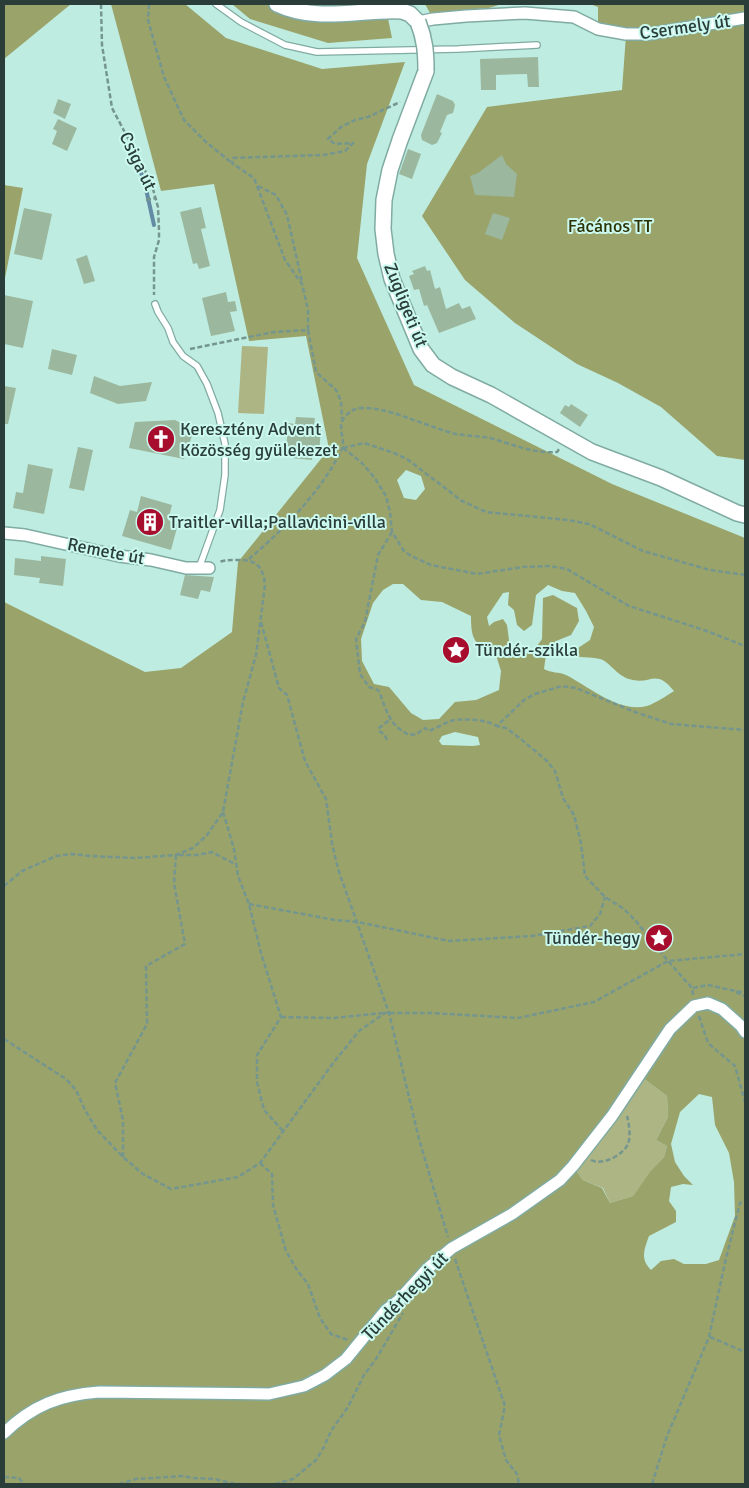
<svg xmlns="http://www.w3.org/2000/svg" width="749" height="1488" font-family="Signika,sans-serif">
<rect width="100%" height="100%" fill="#beece1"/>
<g fill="#adb585">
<path d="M242 346 268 347 264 414 238 413Z"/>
<path d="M639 1075 667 1096 668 1117 656 1140 667 1146 664 1157 650 1173 633 1196 610 1203 603 1188 583 1180 573 1166Z"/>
</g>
<g fill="#9aa36a" fill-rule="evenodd">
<path d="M4 4H71L4 59Z"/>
<path d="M111 4H185L226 38 322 69 405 62 367 164 357 258 414 385 612 484 745 538V1484H4V602L145 672 181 668 232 632 238 562 329 449 306 336 249 341 214 184 161 191ZM406 470 421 476 425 489 416 500 404 498 397 480ZM393 584H403L421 600 442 602 471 616C471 640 474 644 496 655L501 671 499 690 476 700 455 702 439 719 423 720 411 713 389 687 374 684 362 661 361 639 373 603 383 590ZM548 585 562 591 575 593 586 611 594 627 590 640 569 654C581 659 589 656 600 659 609 661 616 675 629 679 651 686 655 667 674 691 666 696 656 703 647 706 618 713 590 687 566 675 559 672 551 673 544 669L546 655 556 641 571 635 579 621 577 608 553 595 543 598 542 639 532 653 511 655 507 625 503 619 494 622 489 626 487 617 503 593 509 592 508 605 514 610 517 625 524 631 532 625 536 595ZM455 732 478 737 480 745 473 746 442 745 439 741 442 736ZM639 1075 667 1096 668 1117 656 1140 667 1146 664 1157 650 1172 633 1196 610 1203 602 1188 583 1180 573 1166ZM699 1094 712 1097 715 1125 729 1153 734 1182 735 1216 719 1260 706 1264H684L674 1259 661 1261 651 1270C640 1259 644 1250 649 1236L676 1222V1211L669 1201 671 1187 683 1184 693 1185 684 1176 675 1162 671 1144 680 1112Z"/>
<path d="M232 4H385L392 38 328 43 250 19Z"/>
<path d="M425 4H502L489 8 430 13Z"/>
<path d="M590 4H745V460L717 456 661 407 618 383 577 364 515 323 465 280 422 216 487 107 622 90 626 35 598 29V7Z"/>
<path d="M4 185 23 188 4 283Z"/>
</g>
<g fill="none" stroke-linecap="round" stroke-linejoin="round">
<path stroke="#638ba5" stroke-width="4" d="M136 161 144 180 154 225"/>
</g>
<g fill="#9bb89e">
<path d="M538 57 539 87H528L527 74 496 75V90H481L480 59Z"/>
<path d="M437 94 453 101 455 105 453 113 447 115 440 132 442 133 437 143 432 145 422 140 421 135Z"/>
<path d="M58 99 71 104 65 119 53 113Z"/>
<path d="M58 119 77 128 67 151 52 144 57 131 53 129Z"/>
<path d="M408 149 421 154 412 179 399 174Z"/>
<path d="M502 155 506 164 517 174 514 197 475 195 470 176 478 173Z"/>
<path d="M201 207 206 228 201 229 210 266 199 269 197 263 193 264 180 212Z"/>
<path d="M24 208 52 214 42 260 14 254Z"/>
<path d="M493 213 510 218 502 240 485 234Z"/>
<path d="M87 255 95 281 84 284 76 259Z"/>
<path d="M425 266 427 271 430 270 435 289 440 287 446 309 459 303 462 309 470 306 476 319 439 333 427 305 424 306 419 289 414 290 409 276 414 274 412 271Z"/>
<path d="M226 292 228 302 235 301 237 311 230 312 235 331 211 336 202 298Z"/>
<path d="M4 295 33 301 23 348 4 344Z"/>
<path d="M52 349 77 355 72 375 48 369Z"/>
<path d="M94 376 120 386 152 382 146 401 118 404 90 393Z"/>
<path d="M4 386 16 388 8 424H4Z"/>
<path d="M571 404 588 415 580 427 560 413 565 405 569 407Z"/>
<path d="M296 417 315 418 314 425 321 426 319 456 312 455V460L291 458 292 453H286L288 423 295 424Z"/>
<path d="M175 420 194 430 184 459 129 448 135 422Z"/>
<path d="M78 447 93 450 84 491 69 488Z"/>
<path d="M28 464 53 469 44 514 13 508 16 492 23 493Z"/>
<path d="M141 496 172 505 168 520 178 524 171 550 122 536 130 510 137 512Z"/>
<path d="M41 556 66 559 63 586 39 583 40 578 14 575 15 558 41 561Z"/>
<path d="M185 575 214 577 210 592 201 590 198 599 180 595Z"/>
</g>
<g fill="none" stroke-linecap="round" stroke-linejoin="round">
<defs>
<g id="service">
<path d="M216 4 241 22 285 45 317 52 458 49 537 45"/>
<path d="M155 304 158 312 168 328 173 342 183 356 197 366 207 384 218 413 225 444V475L220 510 199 568"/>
</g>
<g id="minor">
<path d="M418 22 433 19 466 16 525 13 574 17 598 29 626 34H649L745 18"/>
<path d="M4 533 25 535 119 556 151 560 186 568H209"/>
<path d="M4 1433C33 1405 60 1395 99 1392L269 1394 304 1386 325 1375 346 1359 386 1310 399 1300 427 1269 452 1248 512 1214 560 1180 573 1166 612 1116 670 1029 694 1006 708 1003 722 1009 741 1026 745 1032"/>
</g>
<g id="tertiary">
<path d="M277 4C317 23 359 9 402 11L410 14 418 22"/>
<path d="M426 71 400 140 390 170 384 200 383 229 386 254 392 279 421 349 433 365 452 377 491 395 592 452 661 478 737 513 745 515"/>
</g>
</defs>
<use href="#service" stroke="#80aba2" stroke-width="8"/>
<use href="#minor" stroke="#80aba2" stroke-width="14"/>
<use href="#tertiary" stroke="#80aba2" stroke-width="18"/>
<g stroke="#75968e" stroke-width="2.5" stroke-dasharray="5 2.5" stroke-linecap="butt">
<path d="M101 4 102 45 112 108 151 182 158 207 159 230V240L154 257V295"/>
<path d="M149 4 148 20 164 77 184 120 206 142 232 163"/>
<path d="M258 186 276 195 287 215 302 282"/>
<path d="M146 200 156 198"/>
<path d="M308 330 316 372 336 390 341 401 342 419"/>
<path d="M190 349 274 332 308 330V310L302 284 285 260 254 178 232 163 233 158 324 155 345 151 353 143 335 144 328 139 341 127 355 120 368 117 400 102"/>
<path d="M343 448 361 462 374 477 386 496 390 512 392 532 404 551 411 556 431 565 477 574 523 567 549 566 567 569 629 606 704 630 745 646"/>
<path d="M343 448 364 443 394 453 407 459 462 501 486 512 568 520 589 524 643 551 710 570 745 575"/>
<path d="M392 532 378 555 365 622 356 639 360 674 369 687 378 690C384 701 386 716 396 726 399 729 404 732 409 735L417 734 425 728 429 731C437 728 447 721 455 720 469 719 484 719 497 726"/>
<path d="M249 559C284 529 321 492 342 449 346 440 336 426 345 417 350 411 353 409 361 408 384 407 409 419 431 426 439 429 448 432 456 434 467 436 479 436 490 438 513 444 533 454 557 452L560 448"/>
<path d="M261 622 279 688 287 695 305 761 326 799 332 843 338 869 389 1013 419 1139 448 1237"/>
<path d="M387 740 384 734 379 731V728L391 719"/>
<path d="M223 812 234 849 238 876 249 904 261 953 281 1017 257 1055V1082L264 1110 283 1131"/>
<path d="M4 886 22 871 56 856 72 854 91 856 135 858 176 855 193 848 207 835 223 812 243 702 256 655 265 585C263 565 255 559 235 560 229 560 224 560 219 562"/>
<path d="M249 904 335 920 358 922 449 941 532 936 590 926 600 914 605 897"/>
<path d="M693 988 708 985 745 993"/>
<path d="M736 992 745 996"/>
<path d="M693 995 692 988 668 961 635 920 624 909 605 897 585 876 581 843 574 815 563 798 555 771 547 761 521 739 506 728 497 726 524 700 535 694 562 686 576 688 635 712 671 724 745 730"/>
<path d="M699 1016 708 1043 735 1066 745 1102"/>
<path d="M281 1017 334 1018 384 1013"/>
<path d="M4 1039 66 1079 76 1090 85 1110 97 1130 123 1157 143 1174 171 1189 238 1177 260 1163 334 1062 359 1031 385 1013H431L518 1018 594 1002 668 961 745 954"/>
<path d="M123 1157V1120L115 1083 147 1024 146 966 185 944 174 883 176 855H197L212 852 235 864"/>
<path d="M591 1160C603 1166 623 1155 628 1144 631 1136 629 1123 627 1116"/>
<path d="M260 1163 272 1174 273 1205 286 1251 297 1270 308 1284 320 1318 331 1334 348 1340"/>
<path d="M455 1259 505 1406 499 1435 506 1460 517 1474 519 1484"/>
<path d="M710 1337 745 1352"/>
<path d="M4 1477 19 1478 24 1484"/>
<path d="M119 1484 136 1479 183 1476 193 1478 214 1479 236 1484H249"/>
<path d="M275 1484 293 1479 316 1460 324 1447 331 1431 348 1407 364 1375 376 1359 403 1313"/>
<path d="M652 1484 667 1436 709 1337 726 1258 740 1203 745 1200"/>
</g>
<use href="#service" stroke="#fff" stroke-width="5.5"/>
<use href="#minor" stroke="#fff" stroke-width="11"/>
<use href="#tertiary" stroke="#fff" stroke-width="15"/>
<defs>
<path id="tertiary-bridge" d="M418 22C425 39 426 53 426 71"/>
</defs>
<use href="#tertiary-bridge" stroke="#80aba2" stroke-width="18" stroke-linecap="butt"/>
<use href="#tertiary-bridge" stroke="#fff" stroke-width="15"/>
</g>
<defs>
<symbol id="church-disc" viewBox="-11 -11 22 22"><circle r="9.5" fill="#a70d2c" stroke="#cbf9ef"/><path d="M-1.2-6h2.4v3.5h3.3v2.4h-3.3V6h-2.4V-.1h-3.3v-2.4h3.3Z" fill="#fff"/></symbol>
<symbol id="building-disc" viewBox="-11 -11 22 22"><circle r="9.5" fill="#a70d2c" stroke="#cbf9ef"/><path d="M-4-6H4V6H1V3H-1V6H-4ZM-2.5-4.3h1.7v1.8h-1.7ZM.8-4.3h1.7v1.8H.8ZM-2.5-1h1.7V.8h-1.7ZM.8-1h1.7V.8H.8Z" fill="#fff"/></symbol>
<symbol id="sight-disc" viewBox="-11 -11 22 22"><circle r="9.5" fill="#a70d2c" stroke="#cbf9ef"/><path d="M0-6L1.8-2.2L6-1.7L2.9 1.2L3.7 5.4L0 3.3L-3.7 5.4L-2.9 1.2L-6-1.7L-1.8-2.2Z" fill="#fff"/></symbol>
</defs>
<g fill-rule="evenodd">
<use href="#church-disc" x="145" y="423" width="32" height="32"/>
<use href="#building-disc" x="134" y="506" width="32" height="32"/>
<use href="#sight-disc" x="440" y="634" width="32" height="32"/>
<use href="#sight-disc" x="643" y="922" width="32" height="32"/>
</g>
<g text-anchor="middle" stroke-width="4" stroke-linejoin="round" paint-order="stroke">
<g font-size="18" fill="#2a3d38" stroke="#cbf9ef">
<text transform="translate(685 27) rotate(-8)" y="6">Csermely út</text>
<text transform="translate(138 161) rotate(64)" y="6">Csiga út</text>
<text transform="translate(406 305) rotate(68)" y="6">Zugligeti út</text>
<text transform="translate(106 551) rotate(11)" y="6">Remete út</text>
<text transform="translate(405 1296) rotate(-46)" y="6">Tündérhegyi út</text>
</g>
<g font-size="18" fill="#2e3305" stroke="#cbf9ef">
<text x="610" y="232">Fácános TT</text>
</g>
<g font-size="18" fill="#2a3d38" stroke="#cbf9ef" text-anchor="start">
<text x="180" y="435">Keresztény Advent<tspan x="180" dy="21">Közösség gyülekezet</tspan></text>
<text x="169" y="528">Traitler-villa;Pallavicini-villa</text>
<text x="475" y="656">Tündér-szikla</text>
<text x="640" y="944" text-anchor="end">Tündér-hegy</text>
</g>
</g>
<rect width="749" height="1488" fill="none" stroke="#2a3d38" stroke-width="10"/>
</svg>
